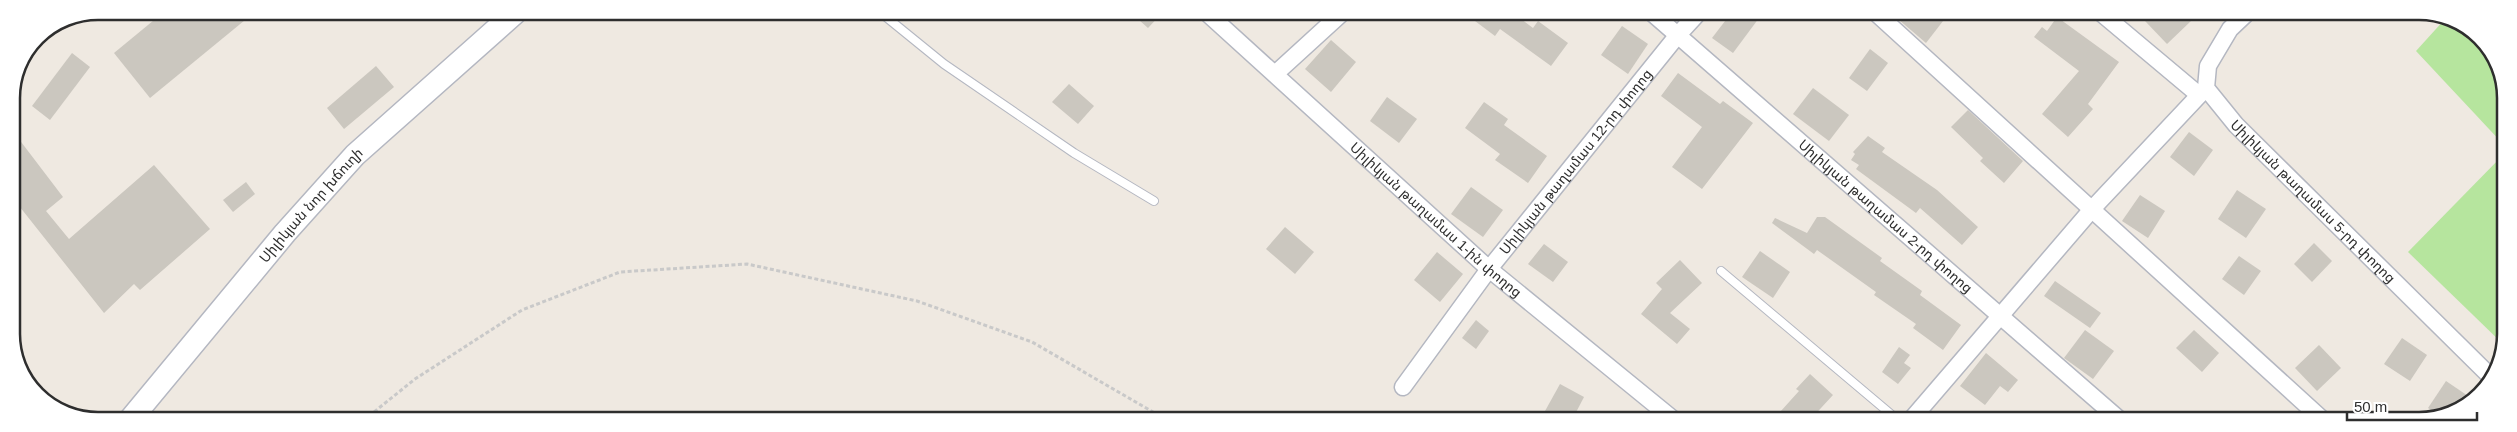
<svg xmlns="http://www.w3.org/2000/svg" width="2517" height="432" font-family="Helvetica,'Noto Sans Armenian',sans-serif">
<rect width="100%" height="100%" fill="#efe9e1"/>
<g fill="#b6e59e">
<path d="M2445 19 2480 37 2504 81V145L2416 51Z"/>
<path d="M2504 154 2505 345V346L2408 252Z"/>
</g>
<g fill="#cbc7bf">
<path d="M165 11H256L150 98 114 53Z"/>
<path d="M1130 12H1163L1148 28Z"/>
<path d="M1463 12H1512L1533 28 1538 21 1568 43 1551 66 1500 29 1495 36Z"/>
<path d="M1732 12H1751L1759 18 1733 53 1712 38Z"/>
<path d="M1904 12H1950L1926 43 1898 19Z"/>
<path d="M2154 12H2182L2191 21 2167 44 2145 21Z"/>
<path d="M2057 17 2119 62 2088 104 2093 109 2068 137 2042 114 2079 71 2034 37 2042 27 2047 31Z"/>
<path d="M1622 26 1648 44 1628 74 1601 55Z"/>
<path d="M1331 40 1356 62 1331 92 1305 69Z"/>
<path d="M1870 49 1888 63 1867 91 1849 78Z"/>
<path d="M72 53 90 67 50 120 32 106Z"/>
<path d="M376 66 394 87 344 129 327 108Z"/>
<path d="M1678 73 1720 104 1723 101 1753 123 1702 189 1672 167 1702 127 1661 96Z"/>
<path d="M1069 84 1094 106 1078 124 1052 102Z"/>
<path d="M1813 88 1849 115 1829 141 1793 114Z"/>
<path d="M1387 97 1417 119 1399 143 1370 121Z"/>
<path d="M1484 102 1508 119 1504 125 1547 156 1528 183 1495 160 1500 154 1465 128Z"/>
<path d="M1968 110 2023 161 2004 183 1980 161 1983 158 1951 127Z"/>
<path d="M12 130 63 197 46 211 69 239 154 165 210 229 140 290 134 284 104 313 12 197Z"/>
<path d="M2189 132 2213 150 2194 176 2170 157Z"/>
<path d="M1868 136 1885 148 1882 152 1937 190 1978 227 1962 245 1920 208 1916 213 1856 169 1859 165 1851 160 1855 154 1853 152Z"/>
<path d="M246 182 255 194 233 212 223 200Z"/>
<path d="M1471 187 1503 210 1483 237 1451 214Z"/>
<path d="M2237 190 2266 209 2246 238 2218 219Z"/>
<path d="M2140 195 2165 211 2148 238 2122 221Z"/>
<path d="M1817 217H1825L1882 258 1880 261 1922 291 1920 295 1961 325 1943 350 1913 328 1916 324 1874 295 1876 292 1817 250 1814 254 1772 223 1775 218 1807 233Z"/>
<path d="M1285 227 1314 252 1295 274 1266 249Z"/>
<path d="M2314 243 2332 261 2312 282 2294 264Z"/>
<path d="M1544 244 1568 262 1553 282 1528 264Z"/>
<path d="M1760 251 1790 272 1773 298 1742 277Z"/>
<path d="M1437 252 1463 274 1440 302 1414 280Z"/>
<path d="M2239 256 2261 271 2244 295 2222 279Z"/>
<path d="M1680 260 1702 283 1670 313 1690 329 1677 344 1641 314 1662 289 1656 283Z"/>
<path d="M2055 281 2101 313 2090 328 2044 296Z"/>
<path d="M1476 320 1489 331 1476 349 1462 338Z"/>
<path d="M2085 330 2114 351 2093 379 2064 358Z"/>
<path d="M2194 330 2219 353 2202 372 2176 348Z"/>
<path d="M2402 338 2427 355 2410 381 2384 364Z"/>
<path d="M2319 345 2341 368 2317 391 2295 368Z"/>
<path d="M1899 347 1910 355 1904 363 1911 368 1898 384 1882 372Z"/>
<path d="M1986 353 2018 380 2008 392 2000 386 1985 405 1960 386Z"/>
<path d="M1810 374 1833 395 1809 421H1772L1799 391 1796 389Z"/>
<path d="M2446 381 2474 400 2437 414 2428 408Z"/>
<path d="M1560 384 1584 397 1572 420H1540Z"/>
</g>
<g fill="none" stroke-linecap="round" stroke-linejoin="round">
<defs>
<g id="lane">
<path d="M880 12 944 64 1074 153 1154 201"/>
<path d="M1721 271 1899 421"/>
</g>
<g id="street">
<path id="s1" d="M1206 12 1489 269 1674 420"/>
<path id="s2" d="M1651 12 2121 421"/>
<path d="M1875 12 2324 421"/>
<path d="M2100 12 2199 95"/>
<path id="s3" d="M2248 12 2230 29 2208 66 2206 88 2236 125 2489 375"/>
<path d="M1275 74 1343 12"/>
<path id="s4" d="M1403 387 1489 269 1677 36 1699 12"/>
<path d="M1910 421 2093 208 2206 88"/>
</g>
<g id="secondary">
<path id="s5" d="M130 420 285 233 355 155 517 11"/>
</g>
</defs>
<use href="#lane" stroke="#b4b7c1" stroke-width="10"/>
<use href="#street" stroke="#b4b7c1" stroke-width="19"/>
<use href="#secondary" stroke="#b4b7c1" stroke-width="25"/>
<path stroke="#c9c9c9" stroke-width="3" stroke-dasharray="4 2.5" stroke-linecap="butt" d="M364 420 415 379 522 310 620 272 747 264 917 301 1032 342 1167 420"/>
<use href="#lane" stroke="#fff" stroke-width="8"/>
<use href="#street" stroke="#fff" stroke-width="16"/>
<use href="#secondary" stroke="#fff" stroke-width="22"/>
</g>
<g text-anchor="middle" stroke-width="4" stroke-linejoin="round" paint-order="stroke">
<g font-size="14" fill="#2e2e2e" stroke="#fff">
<text dy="5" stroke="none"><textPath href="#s4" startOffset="284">Սիլիկյան թաղամաս 12-րդ փողոց</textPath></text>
<text dy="5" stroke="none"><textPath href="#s3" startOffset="246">Սիլիկյան թաղամաս 5-րդ փողոց</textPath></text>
<text dy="5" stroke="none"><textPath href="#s5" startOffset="281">Սիլիկյան նոր խճուղի</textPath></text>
<text dy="5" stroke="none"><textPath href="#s2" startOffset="311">Սիլիկյան թաղամաս 2-րդ փողոց</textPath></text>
<text dy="5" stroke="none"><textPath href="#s1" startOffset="310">Սիլիկյան թաղամաս 1-ին փողոց</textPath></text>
</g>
</g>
<path d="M0 0H2517V432H0ZM98 20H2419A78 78 0 0 1 2497 98V334A78 78 0 0 1 2419 412H98A78 78 0 0 1 20 334V98A78 78 0 0 1 98 20Z" fill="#fff" fill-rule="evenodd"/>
<path fill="none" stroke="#2e2e2e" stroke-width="2.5" d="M98 20H2419A78 78 0 0 1 2497 98V334A78 78 0 0 1 2419 412H98A78 78 0 0 1 20 334V98A78 78 0 0 1 98 20Z"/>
<path d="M2347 412v8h130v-8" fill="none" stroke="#2e2e2e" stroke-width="2.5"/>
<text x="2354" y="412" font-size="15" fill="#2e2e2e" stroke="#ffffff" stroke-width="4" paint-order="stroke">50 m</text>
</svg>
